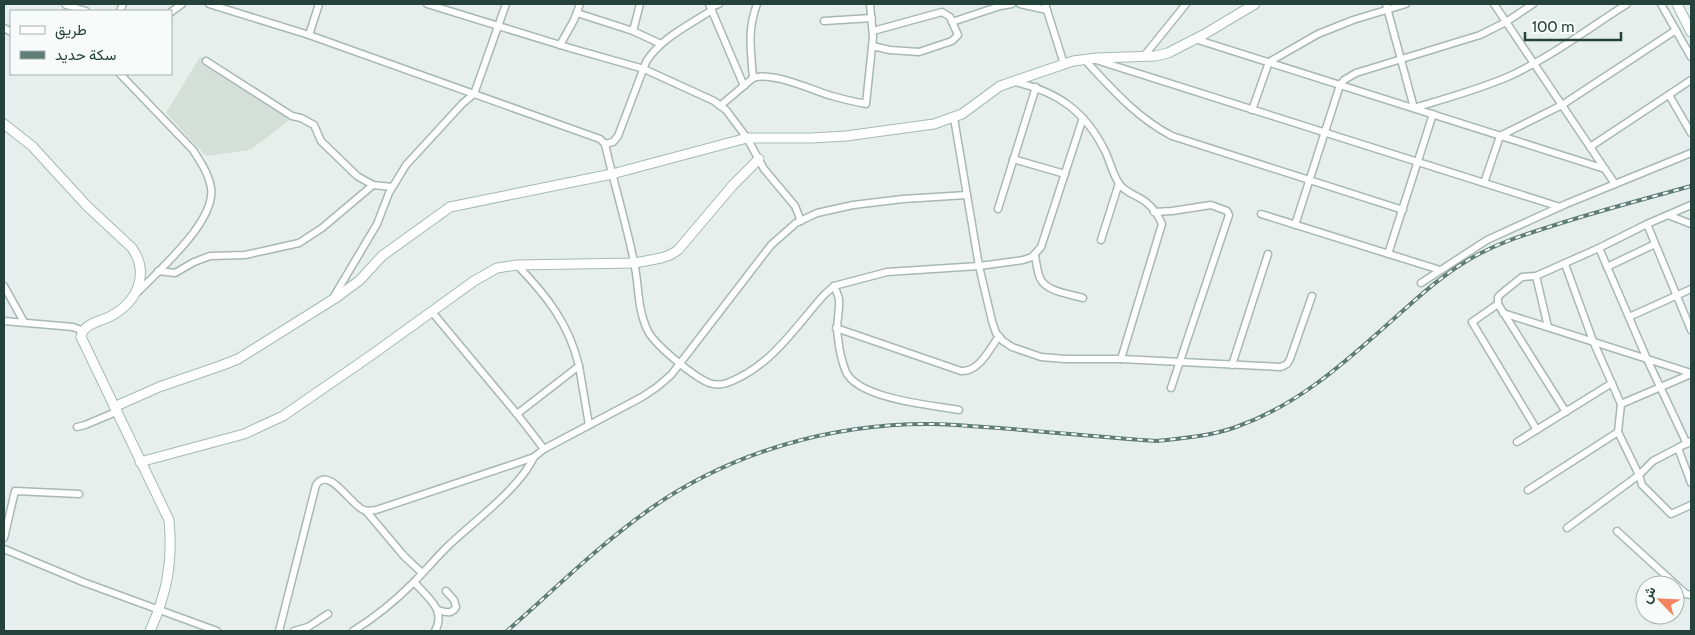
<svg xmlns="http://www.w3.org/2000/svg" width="1695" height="635" font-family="Cabin,Vazirmatn,sans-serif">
<rect width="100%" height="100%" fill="#e6efeb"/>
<path fill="#d4dfda" d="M200 57 291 119 250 150 206 156 166 113Z"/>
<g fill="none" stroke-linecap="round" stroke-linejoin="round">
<defs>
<g id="street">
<path d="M209 4 309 35 600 139 605 144C614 184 626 222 634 262 639 284 637 308 647 329 653 344 693 376 709 383 715 385 721 385 727 383 771 367 795 327 824 295L834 286 887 272 979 266 1023 260 1032 257 1041 247 1083 118"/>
<path d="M427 4 570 48 644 69 714 101 726 110 747 138 764 169 795 206 801 221"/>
<path d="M709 4 744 86"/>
<path d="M1020 4 1047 10"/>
<path d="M1045 4 1064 64"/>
<path d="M1386 4 1414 108C1447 98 1481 89 1512 75 1552 56 1589 28 1627 4"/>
<path d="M1494 4 1615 184"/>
<path d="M1661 4 1691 57"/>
<path d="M66 5 86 11"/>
<path d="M711 7 719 4"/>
<path d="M120 11 123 4"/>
<path d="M171 12 182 4"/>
<path d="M577 13 633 31 661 44"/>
<path d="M824 21 872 18"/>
<path d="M952 22 1000 6 1012 4"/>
<path d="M4 28 11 32"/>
<path d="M633 31 640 4"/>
<path d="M309 35 319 4"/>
<path d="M1195 39 1605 169"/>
<path d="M560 45 574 20 580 4"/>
<path d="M872 46 890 50 919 52 952 41 958 35 950 17 942 12 873 31"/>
<path d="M1144 56 1186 4"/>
<path d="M1084 59C1111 88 1137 118 1172 136L1403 210"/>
<path d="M1096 60 1560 207"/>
<path d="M206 61 292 116 301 118 314 125 321 141 357 176 373 185 392 187"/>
<path d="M120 74 193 150C200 161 209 174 211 188 216 221 160 269 138 292"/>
<path d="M753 78C751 50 747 31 757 4"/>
<path d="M1015 82C1058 92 1085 111 1105 151 1110 161 1114 179 1121 186 1128 194 1139 196 1147 203 1153 208 1159 217 1162 224L1121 359"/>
<path d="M1669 95 1691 133"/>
<path d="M720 106 753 78C771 71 812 90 832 96 843 99 855 102 866 104L873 37 870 4"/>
<path d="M1252 110 1269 62 1318 34 1353 20 1406 4"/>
<path d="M954 118 979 266 992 321 996 333 1003 341 1012 347 1041 357 1065 359H1121L1281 367 1287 364 1290 359 1312 296"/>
<path d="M605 144 613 142 618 136 646 62C661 38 689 25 712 10"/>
<path d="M1590 147 1691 80"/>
<path d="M1013 159 1065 174"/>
<path d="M1484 183 1500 136 1562 105 1676 30"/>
<path d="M998 209 1036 87"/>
<path d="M1154 212 1172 211 1211 205 1227 211 1229 215 1171 388"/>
<path d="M1261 214 1440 270"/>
<path d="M1668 215 1691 224"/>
<path d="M1647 224 1691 330"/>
<path d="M1295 225 1340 85 1344 80 1356 73 1480 35 1506 22 1533 4"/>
<path d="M1101 240 1119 183"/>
<path d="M1599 248 1647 359 1687 444"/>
<path d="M1035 254C1036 262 1037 271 1040 278 1046 292 1070 294 1083 298"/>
<path d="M1388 254 1433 114"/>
<path d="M1565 264 1593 341 1621 404 1618 432 1639 475 1642 485 1671 514 1691 505"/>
<path d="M517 265C547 296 569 324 579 366L517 414"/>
<path d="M1607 267 1655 244"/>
<path d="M158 271 175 273 194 262 210 256 245 255 299 243 322 228 373 185"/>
<path d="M1536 276 1548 327"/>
<path d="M1421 283 1487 240 1566 204 1691 153"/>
<path d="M4 286 24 322"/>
<path d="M834 286C836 291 839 296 839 300 840 313 835 325 838 338 839 348 842 362 846 372 859 399 931 405 959 410"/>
<path d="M333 298 377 224 389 193 406 165 463 103 474 94 506 4"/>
<path d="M1498 304V297L1501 294 1522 277 1536 276 1599 248 1647 224 1691 205"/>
<path d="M1503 313 1691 373"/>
<path d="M1629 317 1691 289"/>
<path d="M4 321 73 327 83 331"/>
<path d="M836 328 961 371C979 372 989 350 999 336"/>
<path d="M1232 365 1268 254"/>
<path d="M579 366 589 425"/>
<path d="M1621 404 1691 374"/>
<path d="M77 427 85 425 116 412"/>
<path d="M1537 430 1472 322 1498 304 1566 412"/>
<path d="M1517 442 1612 383"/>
<path d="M1678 448 1691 483"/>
<path d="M544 449 642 397 657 387 671 375 771 245 796 223 817 213 853 205 903 199 967 195"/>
<path d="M1528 490 1618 432"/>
<path d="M366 511 404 556 422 573"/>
<path d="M1567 528 1639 475 1653 461 1691 441"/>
<path d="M1617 531 1686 594 1691 595"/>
<path d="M4 538 15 491 79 494"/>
<path d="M4 549 83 582 217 631"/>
<path d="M414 582C427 597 447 610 435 631"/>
<path d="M438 610C445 612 452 615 456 607L454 600 446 591"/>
<path d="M279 631 316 485C329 465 351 506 364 510 368 512 372 510 376 510L517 463 534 457 544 449 517 414 432 312"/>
<path d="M294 631 308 627 328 614"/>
<path d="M353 631C374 618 395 601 412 584 424 572 435 559 447 547 473 522 519 489 534 457"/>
</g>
<g id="secondary">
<path d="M1677 4 1691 32"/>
<path d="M4 124 32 146 87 206 132 248C150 274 137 302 111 316 100 322 83 323 81 337L169 520C173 562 167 593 150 631"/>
<path d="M114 407 159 387 220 366 238 359 337 297 360 280 382 256 450 207 612 174 747 138H811L846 136 934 124 962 114 1000 86 1073 61 1097 58 1155 56 1168 53 1203 35 1255 4"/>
<path d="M140 462 244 434 283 416 373 354 474 281 497 268 517 265 635 263 661 258 670 255 678 250 733 185 759 159"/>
</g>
</defs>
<use href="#street" stroke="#a8b8b2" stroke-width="9"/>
<use href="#secondary" stroke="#a4bbb3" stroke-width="11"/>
<use href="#street" stroke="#fff" stroke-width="6"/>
<use href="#secondary" stroke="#fff" stroke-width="9"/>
<defs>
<path id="rail" d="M507 631C554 590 599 545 650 509 731 452 833 423 932 424 949 424 967 426 984 427 1042 431 1100 437 1157 441 1184 438 1211 436 1236 427 1296 406 1342 365 1388 324 1413 302 1437 279 1465 262 1492 245 1523 235 1552 226 1598 211 1645 199 1691 186"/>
</defs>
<use href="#rail" stroke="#5f7d75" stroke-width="4"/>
<use href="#rail" stroke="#f7fbf9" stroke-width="2" stroke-dasharray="5.5" stroke-linecap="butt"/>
</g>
<rect width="1695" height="635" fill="none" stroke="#24423a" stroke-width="10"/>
<rect x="10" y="10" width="162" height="65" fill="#f7fbf9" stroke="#a3b1ad"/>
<rect x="20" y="26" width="25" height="8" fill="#ffffff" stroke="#a3b1ad"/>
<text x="55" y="35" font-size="15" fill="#24423a">طريق</text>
<rect x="20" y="51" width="25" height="8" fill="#5f7d75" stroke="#a3b1ad"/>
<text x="55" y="60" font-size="15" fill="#24423a">سكة حديد</text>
<g transform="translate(1660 600) rotate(294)"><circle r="24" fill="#f7fbf9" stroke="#a3b1ad"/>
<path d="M0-4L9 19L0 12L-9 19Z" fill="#f4845f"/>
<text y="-8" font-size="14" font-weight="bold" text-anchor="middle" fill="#24423a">ش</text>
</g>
<path d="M1525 32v8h96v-8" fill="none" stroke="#24423a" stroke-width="2.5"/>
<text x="1532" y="32" font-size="15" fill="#24423a" stroke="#f7fbf9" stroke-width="4" paint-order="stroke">100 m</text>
</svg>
